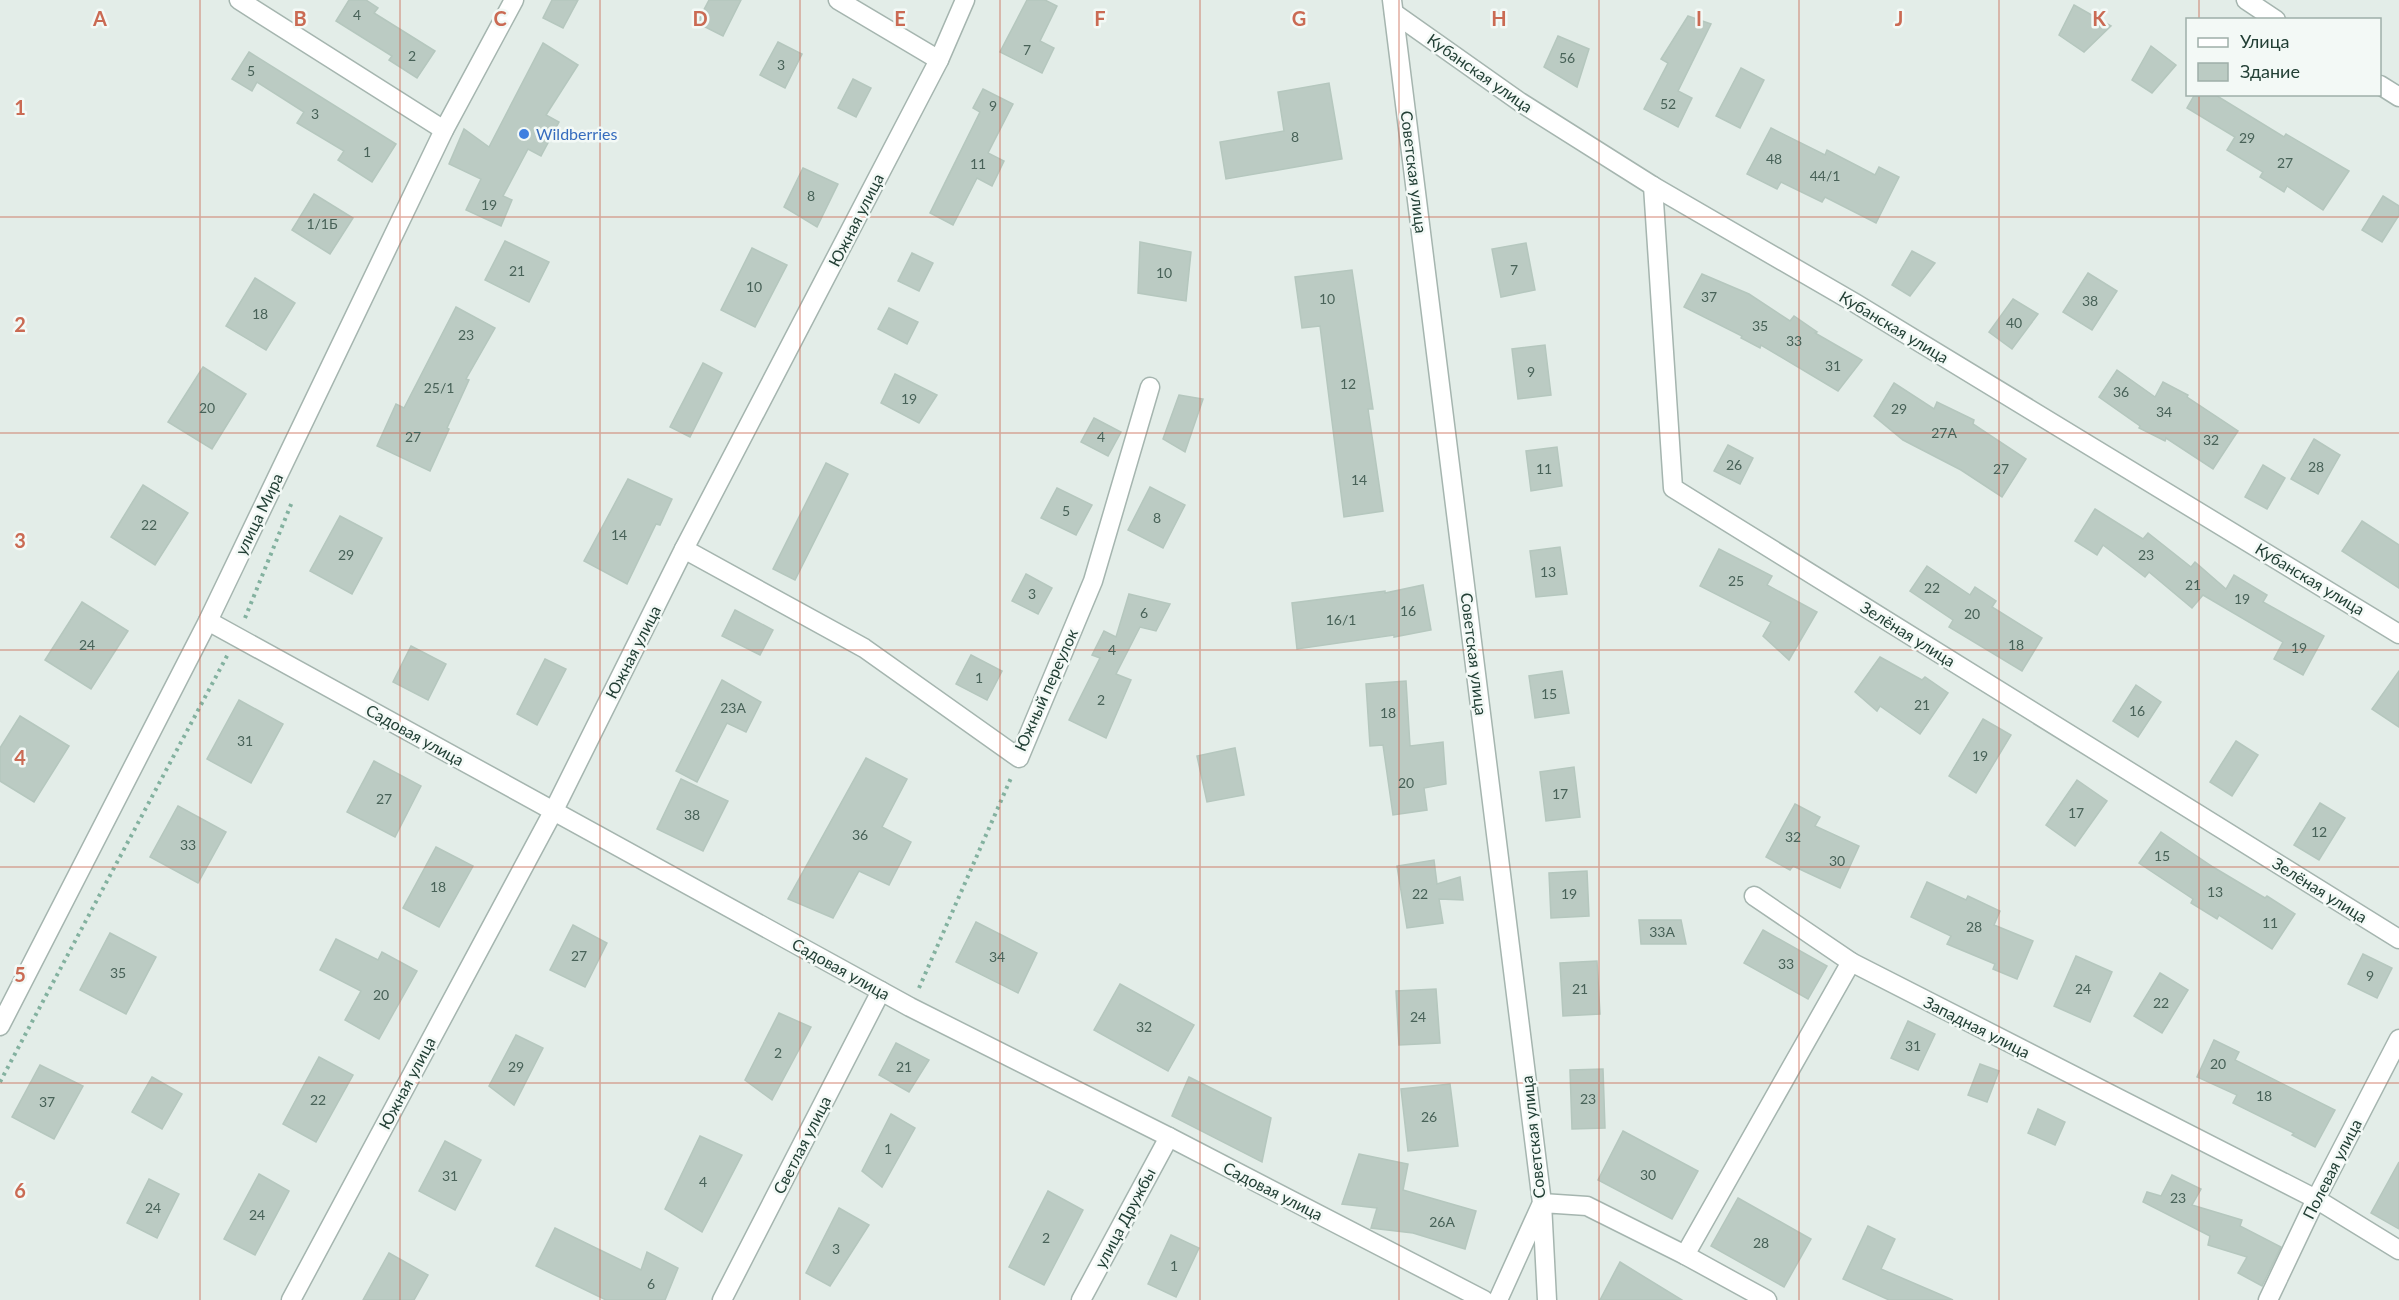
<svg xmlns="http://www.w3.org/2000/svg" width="2399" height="1300" font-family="Lato,sans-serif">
<rect width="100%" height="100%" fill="#e3ede8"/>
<g fill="#bbcbc3" stroke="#b5c7be" stroke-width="1.5">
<path d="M349 0H366L378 8 374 13 435 51 417 78 389 60 392 56 336 21Z"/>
<path d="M552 0H578L563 28 543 18Z"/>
<path d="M709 0H741L723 36 697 23Z"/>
<path d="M1027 0H1045L1057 6 1040 41 1054 48 1042 73 1000 52Z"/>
<path d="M2074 5 2111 26 2084 52 2059 35Z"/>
<path d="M1688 16 1711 24 1678 91 1692 98 1678 127 1644 109 1668 63 1661 59Z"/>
<path d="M1558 36 1589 49 1577 87 1544 67Z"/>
<path d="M778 42 802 54 785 88 760 75Z"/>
<path d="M543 43 578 65 546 115 559 122 541 156 528 149 503 196 512 200 501 226 466 210 481 179 449 164 464 129 489 147Z"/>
<path d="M2151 46 2176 65 2152 93 2132 80Z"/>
<path d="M249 52 396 144 372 182 338 160 344 151 297 123 304 112 257 82 252 91 232 79Z"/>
<path d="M1741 68 1764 80 1740 128 1716 116Z"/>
<path d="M853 79 871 88 856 117 838 108Z"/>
<path d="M1329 83 1342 159 1226 179 1220 142 1284 131 1278 92Z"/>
<path d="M983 89 1013 104 988 153 1004 161 992 186 977 178 953 225 930 213 980 112 973 108Z"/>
<path d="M2195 94H2214L2284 137 2286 134 2349 171 2323 210 2287 186 2284 192 2260 177 2263 172 2227 150 2235 137 2187 108Z"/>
<path d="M1771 128 1825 155 1827 150 1875 175 1879 167 1899 177 1876 223 1825 197 1822 202 1781 182 1777 189 1747 174Z"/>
<path d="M803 168 838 184 817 227 784 207Z"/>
<path d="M314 194 353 218 330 254 292 230Z"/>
<path d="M2383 196 2399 206V215L2382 242 2362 230Z"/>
<path d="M505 241 549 262 529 302 485 280Z"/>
<path d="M1140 242 1191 252 1186 301 1138 293Z"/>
<path d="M1526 243 1535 290 1501 297 1492 249Z"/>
<path d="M752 248 787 265 755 327 721 310Z"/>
<path d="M1912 251 1935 263 1910 296 1892 285Z"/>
<path d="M912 253 933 263 919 291 898 281Z"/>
<path d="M1352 270 1373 409H1368L1383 511 1344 517 1320 326 1302 328 1295 277Z"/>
<path d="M2088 273 2117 291 2092 330 2063 312Z"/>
<path d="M1702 274 1749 294 1790 321 1794 316 1817 332 1815 333 1862 360 1838 391 1761 345 1760 348 1741 338 1742 336 1684 307Z"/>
<path d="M255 278 295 303 266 350 226 326Z"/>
<path d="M2013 299 2038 314 2012 349 1989 332Z"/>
<path d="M456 307 495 328 466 379 469 380 447 428 449 429 430 471 377 446 396 404 404 408Z"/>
<path d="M889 308 918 322 907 344 878 329Z"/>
<path d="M1545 345 1551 395 1518 399 1512 349Z"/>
<path d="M703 363 722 373 690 437 670 427Z"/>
<path d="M203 367 246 394 212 449 168 422Z"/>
<path d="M2117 370 2155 397 2163 382 2188 395 2187 397 2238 431 2213 469 2166 438 2165 441 2139 428 2140 426 2099 397Z"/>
<path d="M895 374 937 395 919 423 881 403Z"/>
<path d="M1894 383 1934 409 1937 402 1974 420 1973 424 2026 459 2002 497 1961 470 1903 440 1874 416Z"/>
<path d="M1179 395 1203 399 1185 452 1163 439Z"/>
<path d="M1094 418 1121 432 1108 456 1081 442Z"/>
<path d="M2314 439 2340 455 2318 494 2291 479Z"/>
<path d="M1728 445 1753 458 1740 484 1714 471Z"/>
<path d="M1557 447 1562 486 1531 491 1526 451Z"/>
<path d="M826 463 848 474 795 580 773 569Z"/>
<path d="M2263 465 2285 478 2267 509 2245 497Z"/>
<path d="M628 479 672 499 660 525 656 524 627 584 584 561Z"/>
<path d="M143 485 188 513 155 565 111 537Z"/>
<path d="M1150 487 1185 505 1163 548 1128 530Z"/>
<path d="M1057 488 1092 505 1076 535 1041 518Z"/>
<path d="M2095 509 2143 539 2148 533 2191 567 2195 562 2226 589 2234 575 2267 595 2263 602 2324 636 2303 675 2274 659 2283 642 2203 595 2192 608 2149 572 2145 577 2103 545 2097 555 2075 541Z"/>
<path d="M340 516 382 538 352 594 310 571Z"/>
<path d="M2362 521 2399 545V588L2342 551Z"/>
<path d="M1560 547 1567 594 1536 597 1530 551Z"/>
<path d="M1719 549 1772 576 1767 585 1817 612 1789 660 1763 636 1771 622 1700 586Z"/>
<path d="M1927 566 1970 595 1975 587 1996 601 1992 607 2042 638 2022 671 1949 627 1953 620 1910 591Z"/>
<path d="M1026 574 1052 588 1038 614 1012 601Z"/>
<path d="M1423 585 1431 630 1394 637V635L1297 649 1292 603 1385 591V593Z"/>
<path d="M1129 594 1170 604 1156 631 1140 627 1116 674 1131 680 1106 738 1069 720 1100 658 1092 655 1104 631 1116 637Z"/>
<path d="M82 602 128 631 91 689 45 660Z"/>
<path d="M735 610 773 630 760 655 722 636Z"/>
<path d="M411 646 446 664 428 700 393 682Z"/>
<path d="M971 655 1002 671 987 700 956 684Z"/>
<path d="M1880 657 1922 680 1925 677 1948 693 1920 734 1880 706 1877 711 1855 692Z"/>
<path d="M545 659 566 669 537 725 517 714Z"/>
<path d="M1562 671 1569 713 1535 718 1529 676Z"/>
<path d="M2399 671V727L2372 709Z"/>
<path d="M722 680 761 702 746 732 727 723 697 782 676 771Z"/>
<path d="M1406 681 1410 746 1443 742 1446 784 1424 788 1427 810 1393 815 1383 745 1370 746 1366 684Z"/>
<path d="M2136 685 2161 702 2138 737 2113 721Z"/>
<path d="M239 700 283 724 251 783 207 759Z"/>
<path d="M20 716 69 746 34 802 0 781V748Z"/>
<path d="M1983 719 2011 735 1976 793 1949 776Z"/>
<path d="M2236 741 2258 755 2232 796 2210 782Z"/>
<path d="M1235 748 1244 795 1207 802 1197 756Z"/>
<path d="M866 758 907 779 882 827 911 842 889 885 859 871 833 918 788 899Z"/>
<path d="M374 761 421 786 395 837 347 812Z"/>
<path d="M1574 767 1580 817 1546 821 1540 772Z"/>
<path d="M681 779 728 801 703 851 657 829Z"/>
<path d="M2077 780 2107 801 2075 846 2046 825Z"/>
<path d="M2320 803 2345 818 2319 860 2294 845Z"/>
<path d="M1795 804 1820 817 1815 826 1859 846 1840 888 1793 866 1790 870 1766 857Z"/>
<path d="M178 806 226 832 198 883 150 857Z"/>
<path d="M2161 832 2213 867 2265 898 2267 896 2295 914 2272 949 2219 915 2217 919 2191 903 2193 899 2139 863Z"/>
<path d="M436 847 473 866 439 927 403 908Z"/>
<path d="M1434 860 1437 884 1460 877 1463 900 1439 899 1443 923 1407 928 1397 866Z"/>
<path d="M1587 871 1589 916 1551 918 1549 873Z"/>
<path d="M1927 882 1966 900 1968 896 2000 911 1994 925 2033 941 2017 979 1993 969 1995 964 1947 944 1951 936 1911 917Z"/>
<path d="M1639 920H1681L1686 944H1641Z"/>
<path d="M976 922 1037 953 1018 993 956 962Z"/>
<path d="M573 925 607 943 585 987 550 970Z"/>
<path d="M1763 930 1827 966 1808 999 1744 963Z"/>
<path d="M110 933 156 957 126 1014 80 990Z"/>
<path d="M336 939 378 960 382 952 417 971 379 1039 345 1020 361 991 320 970Z"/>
<path d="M2363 954 2392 968 2377 998 2348 984Z"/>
<path d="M2076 956 2112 972 2090 1022 2054 1006Z"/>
<path d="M1597 961 1600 1014 1563 1016 1560 963Z"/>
<path d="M2160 973 2188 990 2162 1033 2134 1016Z"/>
<path d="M1120 984 1194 1025 1168 1071 1094 1030Z"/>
<path d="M1436 989 1440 1043 1399 1045 1396 991Z"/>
<path d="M779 1013 811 1027 772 1100 745 1080Z"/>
<path d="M1908 1021 1935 1034 1918 1070 1891 1058Z"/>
<path d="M516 1035 543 1048 514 1105 489 1086Z"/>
<path d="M2214 1040 2239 1052 2235 1060 2335 1110 2315 1147 2292 1135 2294 1133 2233 1103 2237 1095 2197 1077Z"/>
<path d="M896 1043 929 1060 909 1092 879 1075Z"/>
<path d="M319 1057 353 1075 316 1142 283 1124Z"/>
<path d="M1980 1064 1999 1071 1987 1102 1968 1095Z"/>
<path d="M40 1065 83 1086 54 1139 12 1117Z"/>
<path d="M1603 1069 1605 1128 1572 1129 1570 1070Z"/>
<path d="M152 1077 182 1094 162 1129 132 1112Z"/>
<path d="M1189 1077 1271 1118 1262 1162 1172 1116Z"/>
<path d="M1450 1084 1458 1146 1408 1151 1401 1089Z"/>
<path d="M2038 1109 2065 1122 2055 1145 2028 1133Z"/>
<path d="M891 1114 915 1128 882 1187 862 1171Z"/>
<path d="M1623 1131 1698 1171 1672 1219 1598 1180Z"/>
<path d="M700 1136 742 1155 702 1232 665 1209Z"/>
<path d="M445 1141 481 1160 455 1210 419 1191Z"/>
<path d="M1359 1154 1408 1164 1403 1190 1476 1211 1465 1249 1413 1233 1371 1228 1377 1208 1342 1204Z"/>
<path d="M2399 1162V1229L2371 1213Z"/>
<path d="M259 1174 289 1191 255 1255 224 1239Z"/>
<path d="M2172 1175 2201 1189 2192 1205 2242 1220 2240 1226 2281 1247 2262 1286 2238 1273 2247 1257 2208 1245 2210 1236 2143 1202 2147 1192 2161 1196Z"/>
<path d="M149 1179 179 1194 157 1238 127 1223Z"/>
<path d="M1048 1191 1083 1210 1044 1285 1009 1267Z"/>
<path d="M1738 1198 1811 1239 1784 1287 1711 1246Z"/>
<path d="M839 1208 869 1225 830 1286 806 1273Z"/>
<path d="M1868 1226 1895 1239 1881 1269 1953 1300H1889L1843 1279Z"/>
<path d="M555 1228 641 1270 647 1252 678 1268 665 1300H606L536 1266Z"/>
<path d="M1171 1235 1199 1248 1176 1297 1148 1284Z"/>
<path d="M389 1253 428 1275 414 1300H363Z"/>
<path d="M1620 1262 1682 1300H1600Z"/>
</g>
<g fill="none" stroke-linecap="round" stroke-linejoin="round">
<defs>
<g id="minor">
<path d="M239 0 444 130"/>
<path d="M838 0 939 60"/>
<path d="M1394 13 1520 102 1653 186 1855 303 2399 634"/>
<path d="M1653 186 1673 488 2399 939"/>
<path d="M684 549 864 648 1019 758 1093 581 1150 387"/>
<path d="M208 621 910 1007 1169 1137 1484 1300"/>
<path d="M1754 896 1851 962"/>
<path d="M1685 1255 1851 962 2316 1199 2399 1250"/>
<path d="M291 1300 554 810 684 549 939 60 965 0"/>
<path d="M722 1300 881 991"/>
<path d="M1081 1300 1169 1137"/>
<path d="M1547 1300 1542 1203 1587 1206 1685 1255 1767 1300"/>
<path d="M2268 1300 2316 1199 2399 1039"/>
</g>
<g id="tertiary">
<path d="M1392 0 1542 1203 1498 1300"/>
<path d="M2246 0 2276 20"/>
<path d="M2380 85 2399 97"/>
<path d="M0 1026 208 621 444 130 514 0"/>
</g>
</defs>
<use href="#minor" stroke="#a5b5af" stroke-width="21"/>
<use href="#tertiary" stroke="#a5b5af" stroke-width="21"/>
<g stroke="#83b19f" stroke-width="4" stroke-dasharray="3 4.5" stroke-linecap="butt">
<path d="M245 618 292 502"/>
<path d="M919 988 1011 778"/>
<path d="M0 1082 228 654"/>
</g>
<use href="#minor" stroke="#fff" stroke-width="18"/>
<use href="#tertiary" stroke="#fff" stroke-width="18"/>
</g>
<path fill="none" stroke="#ca6a53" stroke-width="1.5" stroke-opacity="0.55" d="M200 0V1300M400 0V1300M600 0V1300M800 0V1300M1000 0V1300M1200 0V1300M1399 0V1300M1599 0V1300M1799 0V1300M1999 0V1300M2199 0V20M2199 94V1300M0 217H2399M0 433H2399M0 650H2399M0 867H2399M0 1083H2399"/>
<circle fill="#3f7fe0" stroke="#f3f9f6" stroke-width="2" cx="524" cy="134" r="6"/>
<g text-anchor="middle" stroke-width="5" stroke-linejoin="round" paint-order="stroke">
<g font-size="14" fill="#486258">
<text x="357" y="20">4</text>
<text x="1027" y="55">7</text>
<text x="412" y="61">2</text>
<text x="1567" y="63">56</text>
<text x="781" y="70">3</text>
<text x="251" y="76">5</text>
<text x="1668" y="109">52</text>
<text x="993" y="111">9</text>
<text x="315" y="119">3</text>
<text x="1295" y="142">8</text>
<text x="2247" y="143">29</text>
<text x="367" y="157">1</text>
<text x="1774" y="164">48</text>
<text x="2285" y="168">27</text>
<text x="978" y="169">11</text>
<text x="1825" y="181">44/1</text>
<text x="811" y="201">8</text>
<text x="489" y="210">19</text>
<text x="322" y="229">1/1Б</text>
<text x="1514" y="275">7</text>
<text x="517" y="276">21</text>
<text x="1164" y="278">10</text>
<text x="754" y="292">10</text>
<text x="1709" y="302">37</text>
<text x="1327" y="304">10</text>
<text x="2090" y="306">38</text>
<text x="260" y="319">18</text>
<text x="2014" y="328">40</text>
<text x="1760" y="331">35</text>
<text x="466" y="340">23</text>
<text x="1794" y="346">33</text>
<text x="1833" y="371">31</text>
<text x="1531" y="377">9</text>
<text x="1348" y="389">12</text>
<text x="439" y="393">25/1</text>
<text x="2121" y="397">36</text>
<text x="909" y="404">19</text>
<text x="207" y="413">20</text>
<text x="1899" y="414">29</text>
<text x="2164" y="417">34</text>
<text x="1944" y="438">27А</text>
<text x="413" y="442">27</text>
<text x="1101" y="442">4</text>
<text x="2211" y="445">32</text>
<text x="1734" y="470">26</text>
<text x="2316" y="472">28</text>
<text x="1544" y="474">11</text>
<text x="2001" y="474">27</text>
<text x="1359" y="485">14</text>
<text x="1066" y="516">5</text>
<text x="1157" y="523">8</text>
<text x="149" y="530">22</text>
<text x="619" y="540">14</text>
<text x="346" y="560">29</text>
<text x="2146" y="560">23</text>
<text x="1548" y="577">13</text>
<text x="1736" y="586">25</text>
<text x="2193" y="590">21</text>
<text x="1932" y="593">22</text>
<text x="1032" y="599">3</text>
<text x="2242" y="604">19</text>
<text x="1408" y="616">16</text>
<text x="1144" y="618">6</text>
<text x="1972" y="619">20</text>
<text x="1341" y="625">16/1</text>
<text x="87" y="650">24</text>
<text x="2016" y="650">18</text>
<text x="2299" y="653">19</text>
<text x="1112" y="655">4</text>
<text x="979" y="683">1</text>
<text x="1549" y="699">15</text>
<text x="1101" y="705">2</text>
<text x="1922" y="710">21</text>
<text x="733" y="713">23А</text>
<text x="2137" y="716">16</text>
<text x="1388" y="718">18</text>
<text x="245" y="746">31</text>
<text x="1980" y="761">19</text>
<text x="1406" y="788">20</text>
<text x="1560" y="799">17</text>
<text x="384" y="804">27</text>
<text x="2076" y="818">17</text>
<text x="692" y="820">38</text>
<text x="2319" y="837">12</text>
<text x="860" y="840">36</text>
<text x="1793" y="842">32</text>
<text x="188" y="850">33</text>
<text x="2162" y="861">15</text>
<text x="1837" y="866">30</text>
<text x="438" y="892">18</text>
<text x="2215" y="897">13</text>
<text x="1420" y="899">22</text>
<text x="1569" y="899">19</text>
<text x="2270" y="928">11</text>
<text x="1974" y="932">28</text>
<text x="1662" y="937">33А</text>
<text x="579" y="961">27</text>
<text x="997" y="962">34</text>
<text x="1786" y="969">33</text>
<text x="118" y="978">35</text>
<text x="2370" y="981">9</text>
<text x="1580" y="994">21</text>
<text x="2083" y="994">24</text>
<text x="381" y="1000">20</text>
<text x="2161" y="1008">22</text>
<text x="1418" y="1022">24</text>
<text x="1144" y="1032">32</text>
<text x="1913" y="1051">31</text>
<text x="778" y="1058">2</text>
<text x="2218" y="1069">20</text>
<text x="516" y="1072">29</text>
<text x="904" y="1072">21</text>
<text x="2264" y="1101">18</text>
<text x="1588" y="1104">23</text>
<text x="318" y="1105">22</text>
<text x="47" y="1107">37</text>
<text x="1429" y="1122">26</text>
<text x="888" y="1154">1</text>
<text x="1648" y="1180">30</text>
<text x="450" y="1181">31</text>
<text x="703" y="1187">4</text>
<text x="2178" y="1203">23</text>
<text x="153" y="1213">24</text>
<text x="257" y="1220">24</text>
<text x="1442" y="1227">26А</text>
<text x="1046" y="1243">2</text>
<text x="1761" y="1248">28</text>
<text x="836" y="1254">3</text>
<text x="1174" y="1271">1</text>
<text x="651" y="1289">6</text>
</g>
<g font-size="16" fill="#223f35" stroke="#f3f9f6">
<text transform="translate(1480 73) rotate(35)" y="6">Кубанская улица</text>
<text transform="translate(1414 172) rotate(83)" y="6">Советская улица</text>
<text transform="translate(856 220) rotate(-63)" y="6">Южная улица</text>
<text transform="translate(1894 327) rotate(31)" y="6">Кубанская улица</text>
<text transform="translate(259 514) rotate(-64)" y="6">улица Мира</text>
<text transform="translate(2310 579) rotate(31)" y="6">Кубанская улица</text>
<text transform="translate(1908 634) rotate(32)" y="6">Зелёная улица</text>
<text transform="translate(633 652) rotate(-63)" y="6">Южная улица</text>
<text transform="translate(1474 654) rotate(83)" y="6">Советская улица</text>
<text transform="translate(1046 690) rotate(-66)" y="6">Южный переулок</text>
<text transform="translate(415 735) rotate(29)" y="6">Садовая улица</text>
<text transform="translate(2320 890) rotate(32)" y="6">Зелёная улица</text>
<text transform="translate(841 969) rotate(29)" y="6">Садовая улица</text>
<text transform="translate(1977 1027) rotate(27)" y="6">Западная улица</text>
<text transform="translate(407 1083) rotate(-62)" y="6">Южная улица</text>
<text transform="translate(1533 1137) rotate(-96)" y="6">Советская улица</text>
<text transform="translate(802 1145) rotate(-63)" y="6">Светлая улица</text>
<text transform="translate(2332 1169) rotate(-63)" y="6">Полевая улица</text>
<text transform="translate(1273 1191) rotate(27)" y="6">Садовая улица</text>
<text transform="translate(1125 1218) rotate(-62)" y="6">улица Дружбы</text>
</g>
<g font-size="16" fill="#366cbe" stroke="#f3f9f6" text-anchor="start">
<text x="536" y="140">Wildberries</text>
</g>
</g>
<g font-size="20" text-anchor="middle" font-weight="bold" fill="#ca6a53" stroke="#f3f9f6" stroke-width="5" stroke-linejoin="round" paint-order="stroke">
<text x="100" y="26">A</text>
<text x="300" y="26">B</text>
<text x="500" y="26">C</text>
<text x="700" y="26">D</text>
<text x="900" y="26">E</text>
<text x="1100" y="26">F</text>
<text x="1299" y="26">G</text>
<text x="1499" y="26">H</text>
<text x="1699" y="26">I</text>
<text x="1899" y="26">J</text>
<text x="2099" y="26">K</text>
<text x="20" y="115">1</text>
<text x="20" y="332">2</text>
<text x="20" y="548">3</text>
<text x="20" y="765">4</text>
<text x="20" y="982">5</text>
<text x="20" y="1198">6</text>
</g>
<rect x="2186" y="18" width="195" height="78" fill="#f3f9f6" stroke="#9fafa9" stroke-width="1.5"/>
<rect x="2198" y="38" width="30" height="9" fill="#ffffff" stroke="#9fafa9" stroke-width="1.5"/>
<text x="2240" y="48" font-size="18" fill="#223f35">Улица</text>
<rect x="2198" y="63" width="30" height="18" fill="#bbcbc3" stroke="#9fafa9" stroke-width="1.5"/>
<text x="2240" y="78" font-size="18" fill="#223f35">Здание</text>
</svg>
